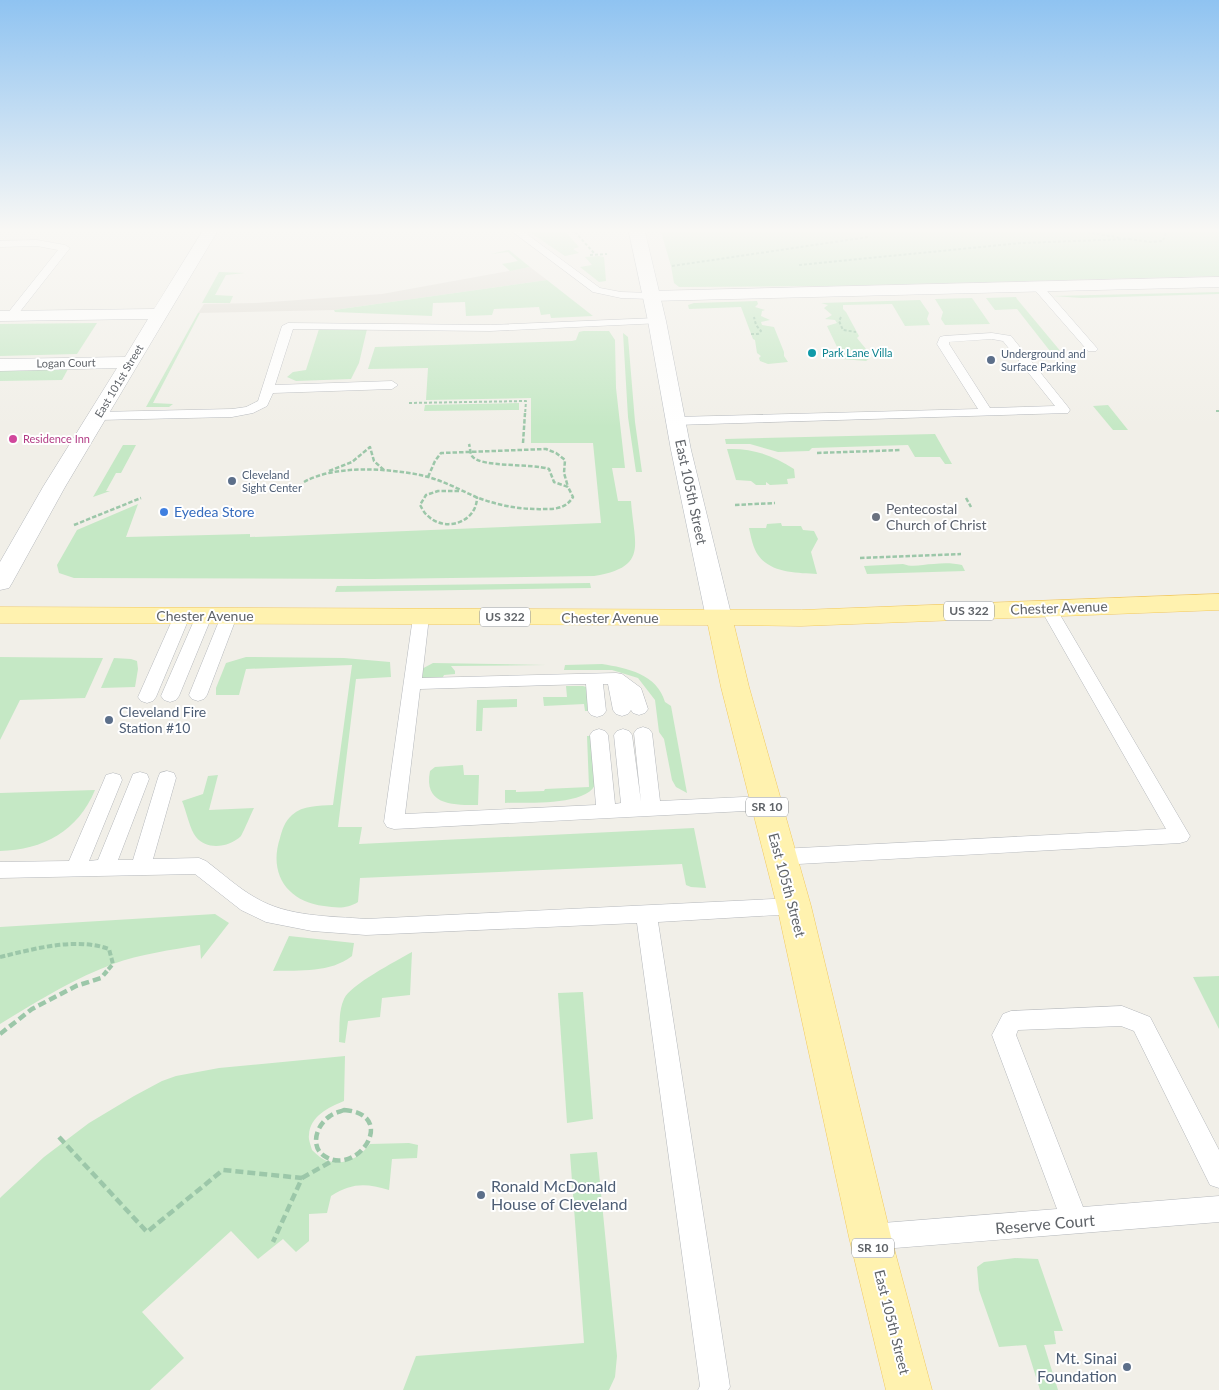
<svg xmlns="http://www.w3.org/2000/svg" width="1219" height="1390" font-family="Lato,sans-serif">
<rect width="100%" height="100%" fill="#f1efe8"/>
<path fill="#e1ded6" d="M530 267 547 280 334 310 198 313 204 304 256 303 382 294Z"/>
<g fill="#c5e8c5">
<path d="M526 232H566L579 247 573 249 579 253 565 256 531 233Z"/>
<path d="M661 232H1219V276L828 286 679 287 674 283 671 266Z"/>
<path d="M508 250H509L530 267 510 271 502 264 518 261 508 252 491 254Z"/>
<path d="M599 256 604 257 606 281 599 282 580 267 592 265 585 257Z"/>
<path d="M219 272 245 273 226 275 215 295 233 296 230 303H202Z"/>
<path d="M547 280 593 316 551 318 550 314 541 315 539 307 494 309 492 315 466 316 465 302 433 303 432 316 335 312 334 310Z"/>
<path d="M1219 292V294L1081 298 1053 296Z"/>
<path d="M1016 297 1017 299 1067 359 1057 360 1017 309 995 310 986 298Z"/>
<path d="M972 298 990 324 945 325 941 319 943 312 935 299Z"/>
<path d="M920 300 929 313 927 319 930 325 905 326 892 304 843 305V309L846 312 859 336 857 338 866 349 865 353 870 358 866 361 842 359 841 356 842 354 838 349 827 326 837 323 835 320 825 319 832 315 824 308 828 305 821 303Z"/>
<path d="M757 301 758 304 755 307 765 310 762 311 761 316 770 320 761 322 762 325 774 327 784 352V356L788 362 768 364 760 361 759 358 761 356 757 353 755 340 753 339 741 307 689 309 688 305 694 303Z"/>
<path d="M198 313H200L153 403 173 404 169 407H146Z"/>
<path d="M97 323 77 354 0 356V324Z"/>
<path d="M319 329H367L359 363 351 379 296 381 287 377 293 372 306 370Z"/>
<path d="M583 331H609L615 340 616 388 625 468H612L618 501H631C634 545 649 567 594 576L373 579 74 578 59 573 57 565 77 530 138 504 126 537 250 534V537L285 536 601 523 593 443H531V398L426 400 428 368 368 369 375 347 572 341 576 340 579 332Z"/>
<path d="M623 333 628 337 635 422 642 472H636L628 417Z"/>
<path d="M68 369 62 380 0 381V371Z"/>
<path d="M519 403V410L424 411 425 405Z"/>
<path d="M1108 405 1128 430H1113L1093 406Z"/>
<path d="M935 434 952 464H945L940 457H915L908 445 812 448 809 451 778 452 750 444H726L725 439Z"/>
<path d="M123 445H136L121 473H116L106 491H110L93 497Z"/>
<path d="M727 449C752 448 773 455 794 469L795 478 787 479 788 484 770 485 766 482V485H756L751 481 736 480Z"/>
<path d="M781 523 782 526H801L803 530 814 531 818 539 811 552 817 574C797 573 770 573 758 555 753 548 751 537 749 528H766L767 524Z"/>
<path d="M903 564C914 568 922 564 934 564 943 563 953 563 962 565L965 571 867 574 864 566Z"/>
<path d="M590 583 591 588 335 592 337 586Z"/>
<path d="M0 657 103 658 85 698 20 700 0 740Z"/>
<path d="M246 657 344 658 390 662 391 677 356 679 338 827H362L359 844 694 828 706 888 691 887 686 885 682 864 360 878 358 902C347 909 337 908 324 906 288 902 268 874 280 838 282 830 285 821 292 815 303 805 319 806 333 805L352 665 246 669 239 695H216V688L226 663Z"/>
<path d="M114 658 131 659 137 661 138 669 135 687 101 688Z"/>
<path d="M433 663 546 665 451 666 455 671V674L444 675 442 679 424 682 418 671Z"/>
<path d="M602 664C627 668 657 674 665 702L671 706 687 793 676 787 672 780 664 739 659 732 655 700 638 678 612 670H564L565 665Z"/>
<path d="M566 686H583L589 688 593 711H585L584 704 544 706 543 697H567Z"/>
<path d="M517 699V707L483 708 482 731H476L477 700Z"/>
<path d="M587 736H594C594 748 599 771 596 782 590 807 525 802 505 803V790H516V792L544 791 545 789 589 787Z"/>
<path d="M463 765 464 775H479L478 805C454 805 423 806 430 771L435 767Z"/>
<path d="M218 775 209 810 254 808C251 814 243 833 241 836 230 847 207 851 196 837 190 830 186 810 182 801L203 794 208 776Z"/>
<path d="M95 790C78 831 43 850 0 851V793Z"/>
<path d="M215 914 229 923 201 959 200 945C171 950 140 954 113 964 73 979 36 1002 0 1024V927Z"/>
<path d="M289 936 354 943 352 956C330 973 301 970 273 971Z"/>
<path d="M412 952 410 995 382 998 380 1017 348 1021 345 1043 339 1042C340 1028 338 1012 344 999 350 985 396 961 412 952Z"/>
<path d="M1219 976V1029L1193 977Z"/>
<path d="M583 992 593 1119 567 1123 558 993Z"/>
<path d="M345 1056 344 1101C329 1107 310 1116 309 1135 308 1139 311 1146 312 1150 316 1154 323 1160 328 1161 345 1166 360 1157 370 1144L409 1143 418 1145 417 1158 392 1159 389 1190C365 1183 352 1183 331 1196L327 1213 309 1214V1241L296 1252 283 1239 258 1259 231 1231 142 1312 184 1358 150 1390H0V1198L2 1196 44 1157 89 1123 134 1096 162 1081 176 1076 219 1068Z"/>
<path d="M597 1152 617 1356 615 1377 609 1390H403L416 1356 584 1343 570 1154Z"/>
<path d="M1015 1258 1038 1259 1063 1331H1054L1056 1344 1044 1345 1058 1390H1040L1026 1345 999 1347 979 1290 977 1267 984 1262Z"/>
</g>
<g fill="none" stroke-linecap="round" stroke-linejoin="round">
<defs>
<g id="service">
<path d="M513 232H524L600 288 621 292 651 293 656 296 651 299 621 298 593 292Z"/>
<path d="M37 240 65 245 70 248 15 318H7L5 316 7 314 58 250 37 246 0 247V241Z"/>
<path d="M1037 283 1041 284 1096 347 1098 349 1096 351H1088L1033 288 1032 286Z"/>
<path d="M657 318 661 319 663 321 661 323 490 331 293 329 275 385 392 381 398 385 392 389 273 393 267 406 253 413 232 417 98 420 92 416 98 412 232 409 246 407 258 401 282 326 288 323 490 325Z"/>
<path d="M992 333 1011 336 1068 407 1070 410 1068 413 676 425 670 421 676 417 978 409 937 344 940 337 944 336ZM992 339 1003 341 1055 406 990 408 949 344V342Z"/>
<path d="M1048 603 1054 605 1056 608 1187 831 1190 836 1187 841 1180 843 780 865 773 862 770 857 773 852 780 849 1166 829 1040 608 1042 605Z"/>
<path d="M182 611 188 613 190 616 156 697 153 701 147 703 141 701 138 697 174 616 176 613Z"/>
<path d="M204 611 210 613 212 616 179 696 176 700 170 702 164 700 161 696 196 616 198 613Z"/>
<path d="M229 611 235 613 237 616 207 695 204 699 198 701 192 699 189 695 221 616 223 613Z"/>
<path d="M421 612 427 614 429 617 422 678 616 673 622 674 641 688 648 709 645 713 639 715 633 713 631 710 628 714 622 716 616 714 613 710 608 684H603L606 711 603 715 597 717 591 715 588 711 586 684 420 689 405 814 596 805 590 735 593 731 599 729 605 731 608 735 615 804 621 803 614 735 617 731 623 729 629 731 632 735 641 802 634 733 637 729 643 727 649 729 652 733 660 801 765 796 772 798 775 803 772 808 765 810 394 829 387 827 384 822 413 617 415 614Z"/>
<path d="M167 771 174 773 176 778 153 859 199 858 206 861C222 873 238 888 256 898 288 917 330 916 366 919L794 898 801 900 805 906 801 912 794 914 658 922 730 1387 728 1390H698L700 1386 637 923 366 935 312 931 266 922 241 910 195 874 0 878V862L69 861 104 780 106 775 113 773 120 775 122 780 89 861 98 860 131 779 133 774 140 772 147 774 149 779 118 860H133L158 778 160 773Z"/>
<path d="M1122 1006 1150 1017 1219 1150V1188L1210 1185 1134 1031 1121 1026 1018 1030 1016 1035 1083 1207 1219 1196V1222L870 1250 861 1246 857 1237 861 1228 870 1224 1057 1209 992 1035 1003 1014 1011 1011Z"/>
</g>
<g id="minor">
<path d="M202 232H217L65 487 12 583 9 588 0 590V562L43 487 117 368 0 371V359L125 357 148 319 0 321V311L154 309Z"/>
<path d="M1219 277V287L651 301 645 300 643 296 645 292 651 291Z"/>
</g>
<path id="secondary" d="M629 232H645L666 321 691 450 732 618 728 623 719 626 710 623 706 618 671 450 648 321Z"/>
<path id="primary" d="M1219 594V610L801 626 734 625 749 687 811 906 891 1237 932 1390H886L849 1237 777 906 721 687 708 625 0 623V607L801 610Z"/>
</defs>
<use href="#service" stroke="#b5b8bc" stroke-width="1"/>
<use href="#minor" stroke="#b5b8bc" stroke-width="1"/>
<use href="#secondary" stroke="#b6babf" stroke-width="1"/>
<use href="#primary" stroke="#f2c960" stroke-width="1"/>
<g stroke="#9cc7a9" stroke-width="2" stroke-dasharray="3 2" stroke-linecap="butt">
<path d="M575 232 595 254"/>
<path d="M1087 232 1121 238"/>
<path d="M1129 239 1150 242 1163 241 1166 232"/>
<path d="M590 255 607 254"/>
<path d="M799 265 1021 243 1130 239"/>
<path d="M672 266 868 237"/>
<path d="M841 317 839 321 843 330 856 332"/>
<path d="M751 334H758L761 331 756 325 754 317"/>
<path d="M409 403 526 401 525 415"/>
<path d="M1216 411H1219"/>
</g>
<g stroke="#9cc7a9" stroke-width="2.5" stroke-dasharray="4.5 2" stroke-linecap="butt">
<path d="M523 443 525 413"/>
<path d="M817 453 901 450"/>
<path d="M329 471 352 462 370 447 374 461 385 471"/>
<path d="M428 477 435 461 441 453 546 449 556 453 565 460 564 473 568 487"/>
<path d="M304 482C334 465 386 468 420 475 440 479 458 489 476 497 499 506 523 510 547 509 558 509 567 507 573 497L568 487 554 482 549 469C532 463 480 468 472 456 470 453 470 447 469 444"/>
<path d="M459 491H438L426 495 420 505C422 508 424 513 427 515 444 533 477 523 477 497"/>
<path d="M966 498 971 507"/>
<path d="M735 505 775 503"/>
<path d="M74 525 141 498"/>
<path d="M860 558 961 554"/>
</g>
<path stroke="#9cc7a9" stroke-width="4" stroke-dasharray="5.5 2.5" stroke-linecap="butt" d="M0 957C34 949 75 937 109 949L113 964 106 972"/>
<g stroke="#9cc7a9" stroke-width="4.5" stroke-dasharray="8 4" stroke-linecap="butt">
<path d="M0 1034 32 1009 76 986 101 978 107 971"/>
<path d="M344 1110C399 1114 358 1176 326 1157 309 1148 316 1125 330 1116 334 1113 339 1112 344 1110Z"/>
<path d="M59 1137 147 1232 223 1170 302 1178 273 1242"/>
<path d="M302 1178 332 1161"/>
</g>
<use href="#service" fill="#fff" fill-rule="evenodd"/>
<use href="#minor" fill="#fff" fill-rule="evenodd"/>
<use href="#secondary" fill="#fff" fill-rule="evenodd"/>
<use href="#primary" fill="#fff2af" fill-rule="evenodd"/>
</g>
<linearGradient id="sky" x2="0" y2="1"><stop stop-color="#8fc3f1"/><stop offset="0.54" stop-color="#f9f8f5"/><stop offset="1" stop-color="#f9f8f5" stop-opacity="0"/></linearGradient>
<rect width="1219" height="427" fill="url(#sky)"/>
<circle fill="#0f9aa8" stroke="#fff" stroke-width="2" cx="812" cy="353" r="5"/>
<g fill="#5c6f8a" stroke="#fff" stroke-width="2">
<circle cx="991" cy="360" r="5"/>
<circle cx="232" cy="481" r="5"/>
<circle cx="109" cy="720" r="5"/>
<circle cx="481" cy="1195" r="5"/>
<circle cx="1127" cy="1367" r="5"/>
</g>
<circle fill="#d1479c" stroke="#fff" stroke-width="2" cx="13" cy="439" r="5"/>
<circle fill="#3f7fe0" stroke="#fff" stroke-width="2" cx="164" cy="512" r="5"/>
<circle fill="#6b7280" stroke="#fff" stroke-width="2" cx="876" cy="517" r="5"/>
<g text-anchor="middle" stroke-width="4" stroke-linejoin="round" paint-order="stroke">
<g font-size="11" fill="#0d838f" stroke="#fff" text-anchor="start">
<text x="822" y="357">Park Lane Villa</text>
</g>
<g font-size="11" fill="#4e5e75" stroke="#fff" text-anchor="start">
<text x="1001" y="358">Underground and<tspan x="1001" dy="13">Surface Parking</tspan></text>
<text x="242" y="479">Cleveland<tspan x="242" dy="13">Sight Center</tspan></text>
</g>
<g font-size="11" fill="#5f6368" stroke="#fff">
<text transform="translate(66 363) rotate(-1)" y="4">Logan Court</text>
<text transform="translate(119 381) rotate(-59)" y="4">East 101st Street</text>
</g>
<g font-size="11" fill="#b23c85" stroke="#fff" text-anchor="start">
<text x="23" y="443">Residence Inn</text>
</g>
<g fill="#fff" stroke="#8f9295" stroke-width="1">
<rect x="944" y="601.5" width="50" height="19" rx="4"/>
<rect x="480" y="607.5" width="50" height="19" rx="4"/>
<rect x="746" y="797.5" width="42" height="19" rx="4"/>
<rect x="852" y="1238.5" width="42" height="19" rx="4"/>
</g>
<g font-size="12" font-weight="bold" fill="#5f6368">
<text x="969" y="615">US 322</text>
<text x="505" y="621">US 322</text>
<text x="767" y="811">SR 10</text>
<text x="873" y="1252">SR 10</text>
</g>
<g font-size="14" fill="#5f6368" stroke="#fff">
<text transform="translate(691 492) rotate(78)" y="5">East 105th Street</text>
<text transform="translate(1059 608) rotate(-2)" y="5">Chester Avenue</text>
<text x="205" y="621">Chester Avenue</text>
<text x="610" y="623">Chester Avenue</text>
<text transform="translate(787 885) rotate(75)" y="5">East 105th Street</text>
<text transform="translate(892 1322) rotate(76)" y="5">East 105th Street</text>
</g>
<g font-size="14" fill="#5b616d" stroke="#fff" text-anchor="start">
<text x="886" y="514">Pentecostal<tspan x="886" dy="16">Church of Christ</tspan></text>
</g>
<g font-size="14" fill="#366cbe" stroke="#fff" text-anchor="start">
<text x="174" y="517">Eyedea Store</text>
</g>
<g font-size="14" fill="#4e5e75" stroke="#fff" text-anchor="start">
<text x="119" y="717">Cleveland Fire<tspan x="119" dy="16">Station #10</tspan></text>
</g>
<g font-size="16" fill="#4e5e75" stroke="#fff" text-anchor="start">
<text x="491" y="1192">Ronald McDonald<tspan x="491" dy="18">House of Cleveland</tspan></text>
<text x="1117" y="1364" text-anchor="end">Mt. Sinai<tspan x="1117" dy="18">Foundation</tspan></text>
</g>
<g font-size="16" fill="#5f6368" stroke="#fff">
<text transform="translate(1045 1224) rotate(-5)" y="6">Reserve Court</text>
</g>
</g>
</svg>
